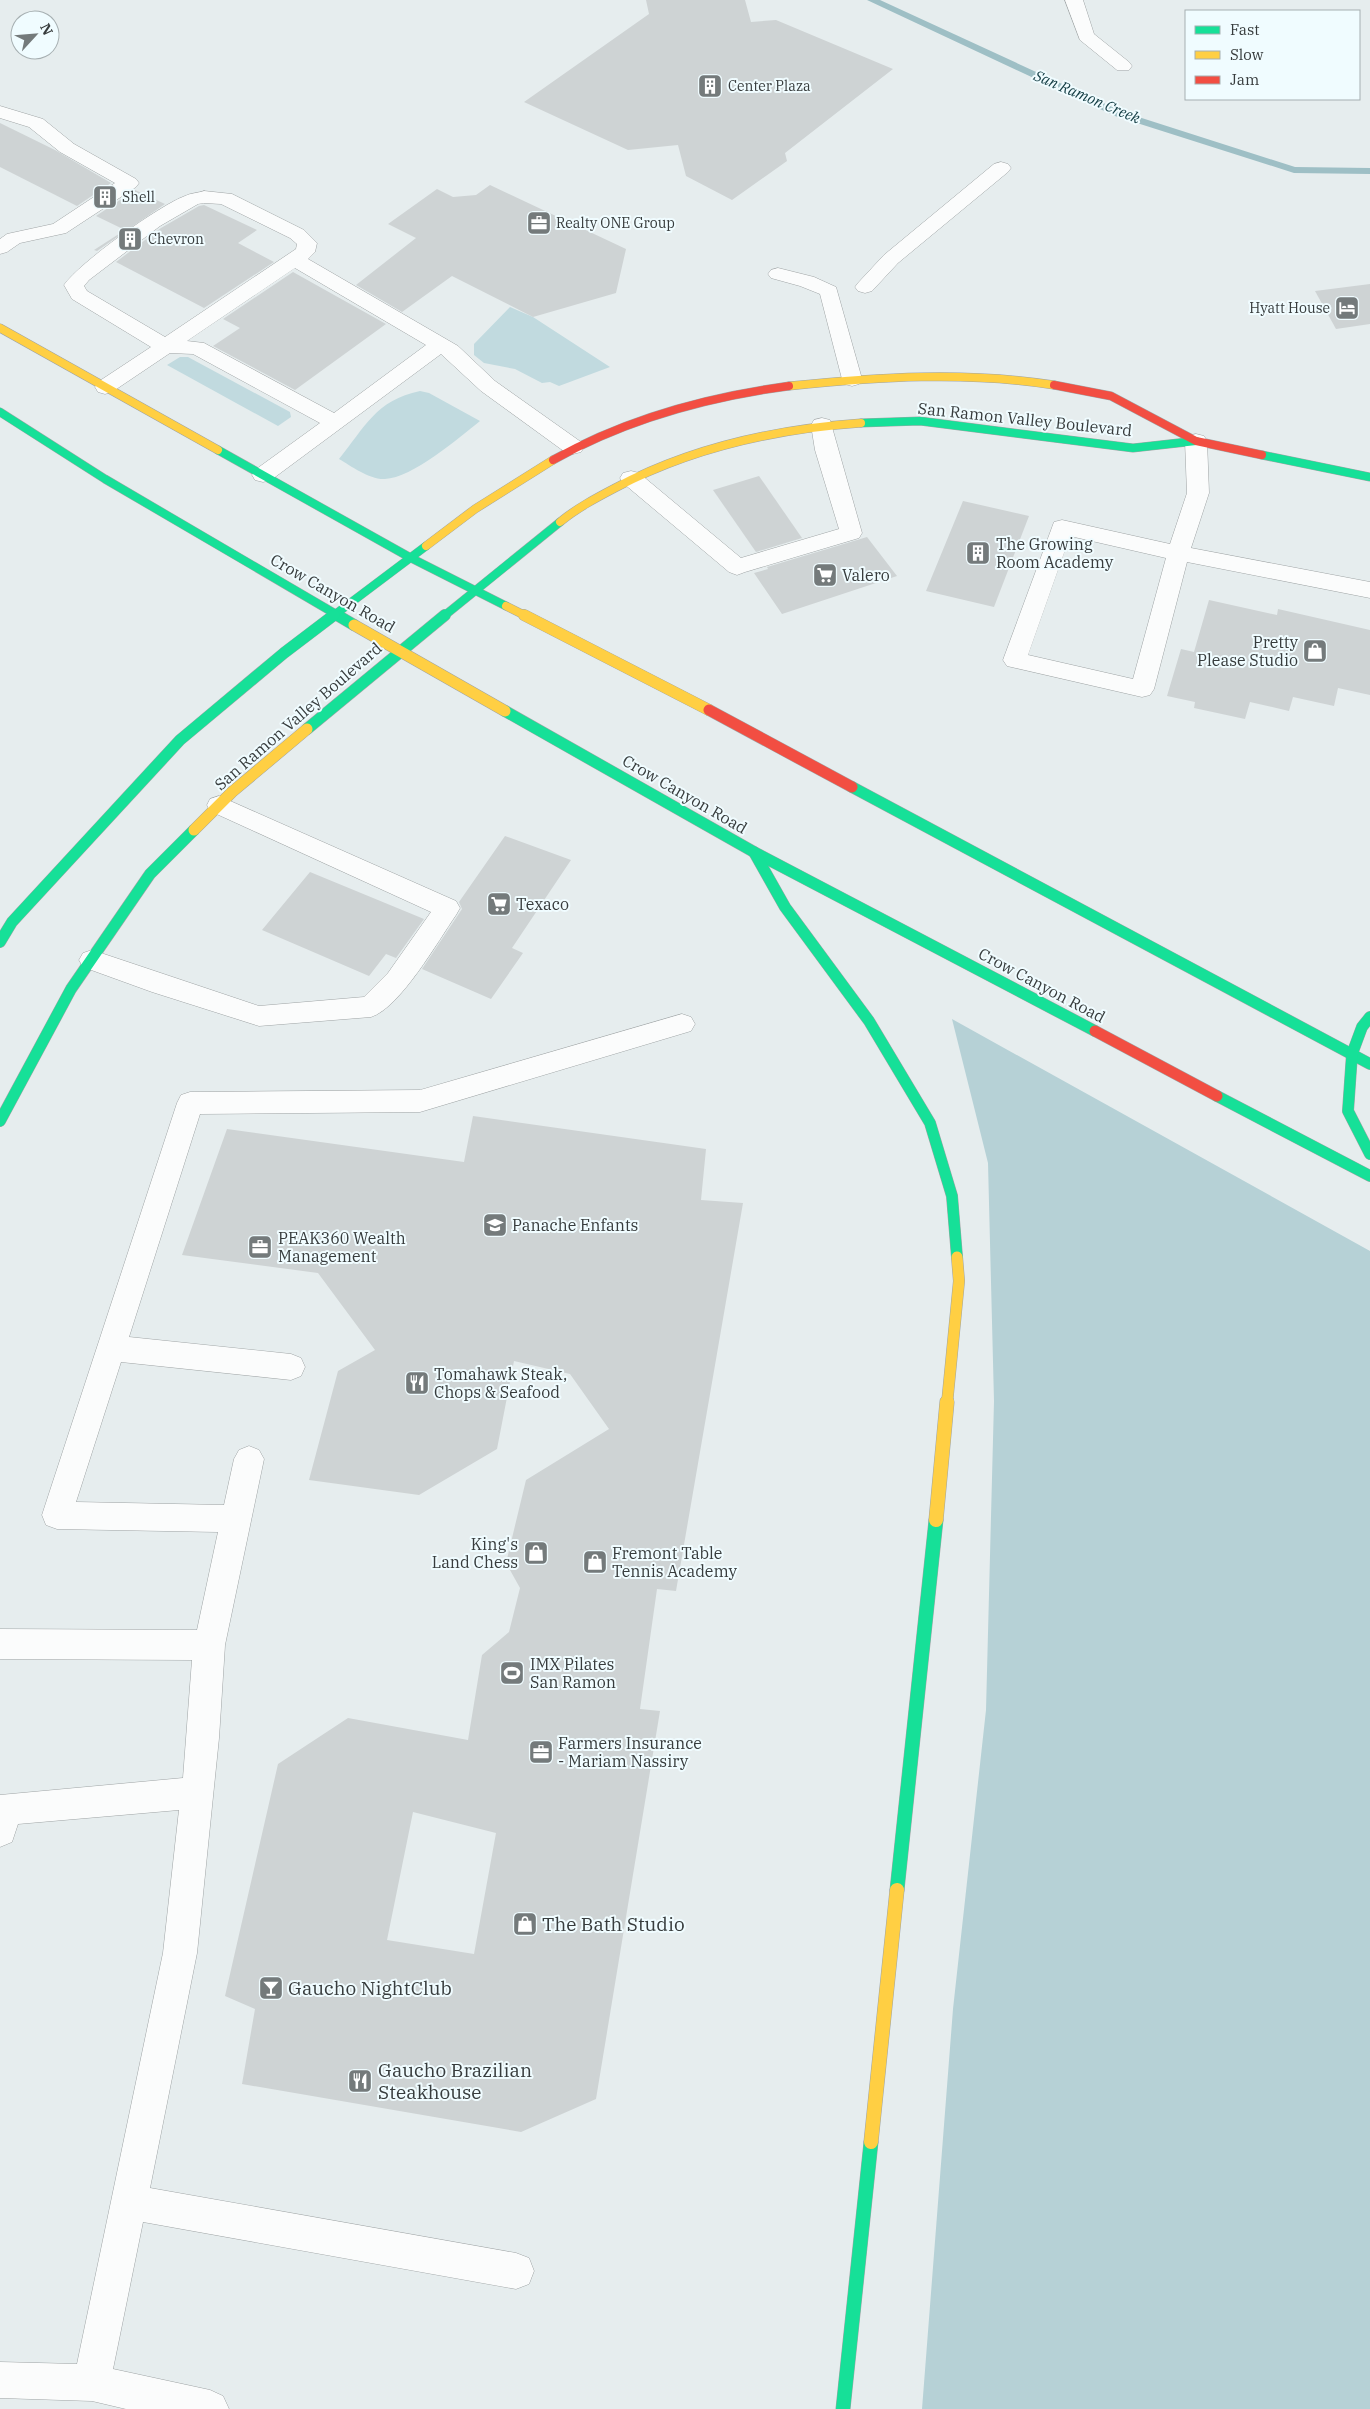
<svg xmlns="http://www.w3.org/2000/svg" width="1370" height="2409" font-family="'IBM Plex Serif',serif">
<rect width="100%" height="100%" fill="#e6edee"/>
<g fill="#c1dadf">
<path d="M510 307 533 317 610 367 559 386 550 382 542 383 515 369 484 363 474 355V344Z"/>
<path d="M180 357H188L290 412 291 417 278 426 167 365Z"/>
<path d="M420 391 429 393 480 421C459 438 412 478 385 479 370 480 351 466 339 459 365 427 376 400 420 391Z"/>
</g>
<path fill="#b6d1d6" d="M952 1019 1370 1251V2409H922L953 2009 986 1710 994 1401 988 1163Z"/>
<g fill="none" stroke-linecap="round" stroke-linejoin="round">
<path fill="#9ebfc5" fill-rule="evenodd" d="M867 0H880L1123 112 1295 167 1370 168V174L1294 173 1115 116Z"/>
</g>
<g fill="#ced3d4" fill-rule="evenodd">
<path d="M646 0H745L751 22 776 20 893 69 785 153 787 161 732 200 686 176 678 145 628 150 524 102 649 14Z"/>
<path d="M0 123 55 150 111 183 77 206 0 167Z"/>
<path d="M490 185 626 249 616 293 533 317 452 276 402 312 356 285 416 238 388 224 437 189 453 197 476 195Z"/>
<path d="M135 190 165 204 97 251 94 250 125 230 96 216Z"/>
<path d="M204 205 257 230 238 243 274 262 204 308 116 262 161 228 199 206Z"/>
<path d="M293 272 386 324 295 390 213 346 240 328 223 319Z"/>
<path d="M1370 284V324L1336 329 1315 291Z"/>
<path d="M759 476 802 538 756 552 713 490Z"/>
<path d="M963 501 1029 516 994 607 926 591Z"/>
<path d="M867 537 897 576 782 614 754 573 768 569 767 567Z"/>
<path d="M1209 600 1277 615 1278 609 1370 630V695L1338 688 1334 706 1293 697 1289 711 1250 702 1245 719 1194 708 1195 702 1167 696 1181 649 1194 652Z"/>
<path d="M505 836 571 860 512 948 523 953 491 999 422 969 462 909 459 902Z"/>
<path d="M310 872 424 919 396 958 386 954 369 976 262 930Z"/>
<path d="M473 1116 706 1149 701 1200 743 1203 676 1591 657 1589 640 1709 660 1711 596 2099 521 2132 242 2084 255 2009 225 1996 278 1764 348 1718 468 1740 482 1655 509 1632 520 1588 506 1563 526 1480 609 1429 570 1374 514 1361 497 1449 419 1495 309 1480 338 1371 375 1350 318 1273 182 1255 227 1129 464 1162ZM413 1812 496 1833 474 1954 387 1940Z"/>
</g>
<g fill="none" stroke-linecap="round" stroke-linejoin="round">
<defs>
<g id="lane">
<path d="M1065 0H1083L1094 34 1129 62 1132 66 1129 70H1117L1080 40Z"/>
<path d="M0 106 43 119 74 144 136 179 139 183 136 187 66 233 20 243 7 252 0 254V239L7 234 53 224 115 183 60 152 29 127 0 118Z"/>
<path d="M1001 162 1008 164 1011 168 1008 172 898 263 872 291 865 293 858 291 855 287 858 283 884 255 994 164Z"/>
<path d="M204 191 232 194 304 230 317 243 315 252 308 259 458 346 495 381 581 442 584 447 581 452 573 454 565 452 481 391 441 354 271 480 263 482 255 480 252 475 255 470 320 423 193 354 170 353 112 392 105 394 98 392 95 387 98 382 151 347 72 299 64 285C79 263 160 205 185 196 191 193 198 193 204 191ZM204 203 221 204 290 238 297 244 296 249 165 337 87 291 84 286 89 280 160 226 198 204ZM295 268 426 345 334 413 204 343 187 341Z"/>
<path d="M822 418 830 420 862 533 859 538 745 572 737 575 729 572 623 483 620 478 623 473 631 471 639 473 741 558 839 529 815 450 811 425 814 420Z"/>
<path d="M1196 434 1204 436 1207 441 1209 493 1191 548 1370 582V598L1187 562 1154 689 1150 695 1142 697 1007 666 1003 660 1054 522 1062 520 1170 544 1187 493 1185 441 1188 436ZM1070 536 1166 558 1133 679 1028 655Z"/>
<path d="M219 796 456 901 460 908 456 915C438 941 400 1008 371 1017L259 1026 152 992 83 967 79 960 83 953 92 950 259 1006 364 997 388 973 431 912 210 811 207 805 210 799Z"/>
<path d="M682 1014 691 1017 695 1024 691 1031 420 1112 200 1114 129 1337 291 1354 301 1358 305 1367 301 1376 291 1380 121 1362 76 1502 224 1505 234 1459 239 1450 249 1446 259 1450 264 1459 225 1645 219 1738 197 1953 150 2188 516 2253 529 2258 534 2271 529 2284 516 2289 143 2222 113 2369 210 2390 223 2396 229 2409H126L92 2401 0 2398V2362L77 2364 163 1953 179 1810 18 1824 12 1842 0 1847V1795L183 1778 192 1660 0 1659V1629L197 1630 218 1532 57 1529 46 1525 42 1515 177 1103 181 1095 190 1092 420 1090Z"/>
</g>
<path id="street" d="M778 268 814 277 836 287 862 379 859 384 852 386 845 384 842 379 820 294 800 286 771 278 768 274 771 270Z"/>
<g id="fast-far2">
<path d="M0 412 105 479 339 616"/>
<path d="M861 423 920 421 1133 448 1196 441"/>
<path d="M218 450 411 558 506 606"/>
<path d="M1262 455 1370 477"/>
<path d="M333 616 426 546"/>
<path d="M444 616 560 522"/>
</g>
<g id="fast-far1">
<path d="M337 615 354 625"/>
<path d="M505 711 754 852 1095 1031"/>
<path d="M307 729 445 615"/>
<path d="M852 787 1370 1064"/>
<path d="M754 852 785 907 869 1021 930 1123 952 1196 957 1257"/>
<path d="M0 942 12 922 180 740 284 653 334 615"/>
<path d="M1370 1017 1362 1027 1352 1054 1348 1111 1370 1154"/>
<path d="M1217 1096 1370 1176"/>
<path d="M0 1121 71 989 150 874 194 830"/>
</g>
<g id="fast">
<path d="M897 1890 936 1520"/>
<path d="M843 2409 871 2142"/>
</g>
<g id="slow-far2">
<path d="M0 328 218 450"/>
<path d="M789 386C878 377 965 371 1054 385"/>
<path d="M560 522C577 508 596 498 615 488 692 447 775 429 861 423"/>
<path d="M426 546 475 509 553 460"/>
<path d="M506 606 526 616"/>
</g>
<g id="slow-far1">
<path d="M524 615 709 710"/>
<path d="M354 625 505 711"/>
<path d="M194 830 232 792 307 729"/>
<path d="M947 1404 959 1281 957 1257"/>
</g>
<g id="slow">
<path d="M936 1520 947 1402"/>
<path d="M871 2142 897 1890"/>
</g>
<g id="jam-far1">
<path d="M1054 385 1111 396 1196 441 1262 455"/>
<path d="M553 460C626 419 707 397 789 386"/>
</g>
<g id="jam">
<path d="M709 710 852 787"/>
<path d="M1095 1031 1217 1096"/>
</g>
</defs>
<use href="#lane" stroke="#9fa4a5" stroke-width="1"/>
<use href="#street" stroke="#9fa4a5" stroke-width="1"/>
<use href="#fast-far2" stroke="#9fa4a5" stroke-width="9"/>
<use href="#fast-far1" stroke="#9fa4a5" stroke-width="12"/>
<use href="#fast" stroke="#9fa4a5" stroke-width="15"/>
<use href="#slow-far2" stroke="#9fa4a5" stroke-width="9"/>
<use href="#slow-far1" stroke="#9fa4a5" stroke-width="12"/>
<use href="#slow" stroke="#9fa4a5" stroke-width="15"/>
<use href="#jam-far1" stroke="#9fa4a5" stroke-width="9"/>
<use href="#jam" stroke="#9fa4a5" stroke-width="12"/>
<use href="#lane" fill="#fbfcfc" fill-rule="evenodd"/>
<use href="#street" fill="#fbfcfc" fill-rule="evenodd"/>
<use href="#fast-far2" stroke="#16e098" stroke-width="8"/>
<use href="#fast-far1" stroke="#16e098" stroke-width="11"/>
<use href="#fast" stroke="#16e098" stroke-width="14"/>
<use href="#slow-far2" stroke="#ffcf43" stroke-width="8"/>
<use href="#slow-far1" stroke="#ffcf43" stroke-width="11"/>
<use href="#slow" stroke="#ffcf43" stroke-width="14"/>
<use href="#jam-far1" stroke="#f24e42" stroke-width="8"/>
<use href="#jam" stroke="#f24e42" stroke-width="11"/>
</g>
<defs>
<symbol id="building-square" viewBox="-11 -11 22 22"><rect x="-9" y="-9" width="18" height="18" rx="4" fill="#747a7b" stroke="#f0fcff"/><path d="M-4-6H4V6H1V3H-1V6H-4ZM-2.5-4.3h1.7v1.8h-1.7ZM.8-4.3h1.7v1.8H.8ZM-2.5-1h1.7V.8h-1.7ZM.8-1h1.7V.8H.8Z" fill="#fff"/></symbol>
<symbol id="office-square" viewBox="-11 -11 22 22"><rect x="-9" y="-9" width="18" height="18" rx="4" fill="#747a7b" stroke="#f0fcff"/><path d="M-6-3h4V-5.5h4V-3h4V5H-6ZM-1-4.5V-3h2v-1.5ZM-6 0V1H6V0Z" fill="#fff"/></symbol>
<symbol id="hotel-square" viewBox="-11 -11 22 22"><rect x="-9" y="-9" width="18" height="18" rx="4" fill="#747a7b" stroke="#f0fcff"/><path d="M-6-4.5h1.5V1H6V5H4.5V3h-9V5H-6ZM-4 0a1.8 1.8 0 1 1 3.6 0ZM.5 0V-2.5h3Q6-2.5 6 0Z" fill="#fff"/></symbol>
<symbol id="supermarket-square" viewBox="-11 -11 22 22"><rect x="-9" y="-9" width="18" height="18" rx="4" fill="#747a7b" stroke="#f0fcff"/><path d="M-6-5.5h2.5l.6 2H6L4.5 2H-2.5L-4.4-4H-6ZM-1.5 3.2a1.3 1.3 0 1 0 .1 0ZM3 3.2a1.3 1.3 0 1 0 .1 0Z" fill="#fff"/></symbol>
<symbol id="shop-square" viewBox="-11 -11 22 22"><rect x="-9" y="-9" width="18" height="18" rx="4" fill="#747a7b" stroke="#f0fcff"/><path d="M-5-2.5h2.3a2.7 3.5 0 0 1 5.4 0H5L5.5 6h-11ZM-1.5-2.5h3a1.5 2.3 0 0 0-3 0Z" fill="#fff"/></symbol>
<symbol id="school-square" viewBox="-11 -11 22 22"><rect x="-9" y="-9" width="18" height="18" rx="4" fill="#747a7b" stroke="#f0fcff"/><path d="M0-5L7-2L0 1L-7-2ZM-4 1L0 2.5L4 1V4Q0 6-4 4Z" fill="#fff"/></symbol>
<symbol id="restaurant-square" viewBox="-11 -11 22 22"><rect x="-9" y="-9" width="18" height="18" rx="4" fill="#747a7b" stroke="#f0fcff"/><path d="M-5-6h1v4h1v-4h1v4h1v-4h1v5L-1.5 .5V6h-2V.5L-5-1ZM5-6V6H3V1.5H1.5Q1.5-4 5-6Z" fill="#fff"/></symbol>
<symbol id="stadium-square" viewBox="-11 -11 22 22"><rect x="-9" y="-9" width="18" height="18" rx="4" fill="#747a7b" stroke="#f0fcff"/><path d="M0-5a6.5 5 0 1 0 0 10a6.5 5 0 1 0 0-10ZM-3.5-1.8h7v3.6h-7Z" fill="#fff"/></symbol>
<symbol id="bar-square" viewBox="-11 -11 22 22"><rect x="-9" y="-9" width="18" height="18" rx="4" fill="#747a7b" stroke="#f0fcff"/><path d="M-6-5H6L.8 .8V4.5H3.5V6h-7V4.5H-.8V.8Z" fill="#fff"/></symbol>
</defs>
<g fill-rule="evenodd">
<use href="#building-square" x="696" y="72" width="28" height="28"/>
<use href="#building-square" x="91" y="183" width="28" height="28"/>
<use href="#office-square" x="525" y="209" width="28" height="28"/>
<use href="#building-square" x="116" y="225" width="28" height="28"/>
<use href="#hotel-square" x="1333" y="294" width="28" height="28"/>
<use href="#building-square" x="964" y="539" width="28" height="28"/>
<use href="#supermarket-square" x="811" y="561" width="28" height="28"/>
<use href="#shop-square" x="1301" y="637" width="28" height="28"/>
<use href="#supermarket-square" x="485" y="890" width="28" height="28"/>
<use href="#school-square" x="481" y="1211" width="28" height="28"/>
<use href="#office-square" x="246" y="1233" width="28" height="28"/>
<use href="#restaurant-square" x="403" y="1369" width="28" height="28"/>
<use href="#shop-square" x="522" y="1539" width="28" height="28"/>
<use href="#shop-square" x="581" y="1548" width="28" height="28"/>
<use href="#stadium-square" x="498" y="1659" width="28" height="28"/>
<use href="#office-square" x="527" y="1738" width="28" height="28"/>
<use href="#shop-square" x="511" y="1910" width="28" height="28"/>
<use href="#bar-square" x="257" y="1974" width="28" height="28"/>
<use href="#restaurant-square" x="346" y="2067" width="28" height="28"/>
</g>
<g text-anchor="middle" stroke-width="4" stroke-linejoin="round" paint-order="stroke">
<g font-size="14" fill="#373c3d" stroke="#f0fcff" text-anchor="start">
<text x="728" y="91">Center Plaza</text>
<text x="122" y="202">Shell</text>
<text x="556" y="228">Realty ONE Group</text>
<text x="148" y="244">Chevron</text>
<text x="1330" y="313" text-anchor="end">Hyatt House</text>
</g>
<g font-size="15" font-style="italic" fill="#123c43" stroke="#f0fcff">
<text transform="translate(1087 97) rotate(23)" y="5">San Ramon Creek</text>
</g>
<g font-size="16" fill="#373c3d" stroke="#f0fcff">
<text transform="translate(1025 419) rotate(6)" y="6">San Ramon Valley Boulevard</text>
<text transform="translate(333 593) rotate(30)" y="6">Crow Canyon Road</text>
<text transform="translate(298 716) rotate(-41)" y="6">San Ramon Valley Boulevard</text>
<text transform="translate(685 794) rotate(30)" y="6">Crow Canyon Road</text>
<text transform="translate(1042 985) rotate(28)" y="6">Crow Canyon Road</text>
</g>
<g font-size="16" fill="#373c3d" stroke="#f0fcff" text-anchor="start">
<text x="996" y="550">The Growing<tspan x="996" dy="18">Room Academy</tspan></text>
<text x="842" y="581">Valero</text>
<text x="1298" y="648" text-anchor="end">Pretty<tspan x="1298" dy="18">Please Studio</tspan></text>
<text x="516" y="910">Texaco</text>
<text x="512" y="1231">Panache Enfants</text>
<text x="278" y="1244">PEAK360 Wealth<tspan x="278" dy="18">Management</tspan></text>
<text x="434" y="1380">Tomahawk Steak,<tspan x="434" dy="18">Chops &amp; Seafood</tspan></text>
<text x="518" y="1550" text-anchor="end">King's<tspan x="518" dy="18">Land Chess</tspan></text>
<text x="612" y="1559">Fremont Table<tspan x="612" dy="18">Tennis Academy</tspan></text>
<text x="530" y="1670">IMX Pilates<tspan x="530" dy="18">San Ramon</tspan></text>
<text x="558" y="1749">Farmers Insurance<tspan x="558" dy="18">- Mariam Nassiry</tspan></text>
</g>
<g font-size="19" fill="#373c3d" stroke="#f0fcff" text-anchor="start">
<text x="542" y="1931">The Bath Studio</text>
<text x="288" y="1995">Gaucho NightClub</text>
<text x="378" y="2077">Gaucho Brazilian<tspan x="378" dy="22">Steakhouse</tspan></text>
</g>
</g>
<rect x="1185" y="10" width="175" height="90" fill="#f0fcff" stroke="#a6afb1"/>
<rect x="1195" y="26" width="25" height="8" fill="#16e098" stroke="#a6afb1"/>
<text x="1230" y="35" font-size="15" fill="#373c3d">Fast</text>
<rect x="1195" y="51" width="25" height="8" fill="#ffcf43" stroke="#a6afb1"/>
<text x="1230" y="60" font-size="15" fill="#373c3d">Slow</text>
<rect x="1195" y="76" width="25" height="8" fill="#f24e42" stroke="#a6afb1"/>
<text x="1230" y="85" font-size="15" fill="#373c3d">Jam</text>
<g transform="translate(35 35) rotate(64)"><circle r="24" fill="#f0fcff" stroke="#a6afb1"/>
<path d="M0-4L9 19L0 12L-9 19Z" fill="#747a7b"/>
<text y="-8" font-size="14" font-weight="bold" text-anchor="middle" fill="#373c3d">N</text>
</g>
</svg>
